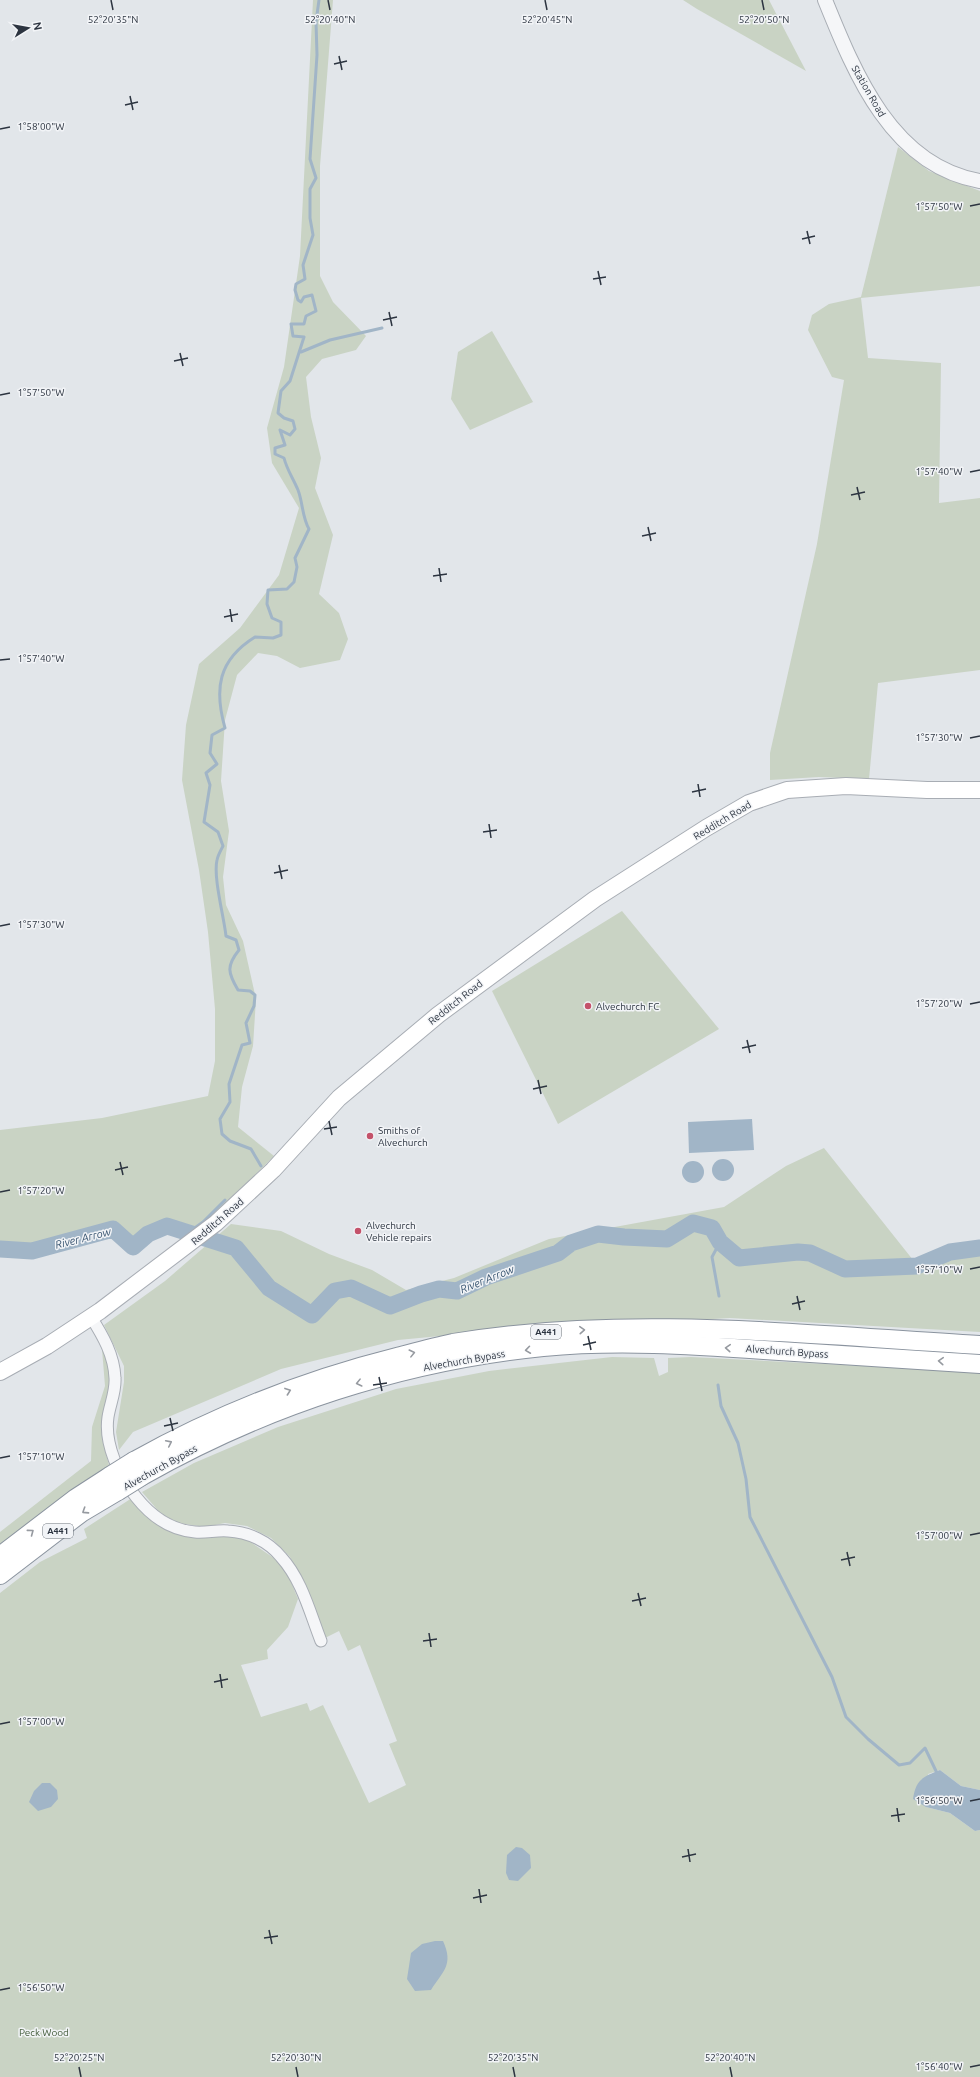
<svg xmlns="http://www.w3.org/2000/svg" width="980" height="2077" font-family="Ubuntu,sans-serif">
<rect width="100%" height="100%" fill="#e2e6ea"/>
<g fill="#c9d3c4">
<path d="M313 0H333L320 166V276L333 302 366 336 356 350 322 359 306 377 311 417 321 458 315 488 333 535 319 594 339 613 348 639 340 660 300 668 277 656 258 653 237 675 225 720 221 781 229 831 223 877 226 905 243 941 256 999 253 1046 242 1087 238 1127 274 1156 212 1218 189 1232 167 1226 148 1234 133 1247 113 1229 32 1251 0 1249V1130L102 1118 208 1096 215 1061V1009L208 932 199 870 182 780 186 725 199 664 240 628 279 575 299 508 272 463 267 428 284 367 300 256Z"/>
<path d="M683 0H769L806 71 697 9Z"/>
<path d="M898 147 929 171 980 191V286L861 298 868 358 941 363 939 503 980 498V670L878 683 869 779 819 777 770 780V753L817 544 844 380 832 377 808 330 812 315 829 304 861 297Z"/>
<path d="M492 331 533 402 470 430 451 399 458 352Z"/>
<path d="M622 911 719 1029 558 1124 492 991Z"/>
<path d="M824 1148 917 1265 950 1252 980 1248V1332L730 1318 451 1335 398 1340 281 1369 133 1432 119 1450 116 1432 124 1382V1366L104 1325 165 1281 231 1224 281 1231 329 1254 372 1270 406 1290 454 1278 549 1239 724 1207 786 1166Z"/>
<path d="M102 1349 111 1372V1388L104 1410 102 1438 109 1465 0 1547V1532L91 1461 92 1427 105 1386Z"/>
<path d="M612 1357 654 1358 659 1376 668 1372V1358L691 1357 980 1372V1790L961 1786 940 1770 928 1774 926 1807 950 1813 975 1831 980 1830V2077H0V1593L40 1562 87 1538 84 1529 132 1498 147 1514 221 1535 246 1539 284 1565 298 1599 288 1627 267 1650 268 1659 241 1665 261 1717 307 1703 310 1711 323 1705 369 1803 406 1785 389 1744 397 1741 360 1645 348 1651 339 1631 325 1638 290 1557 271 1538 247 1526 225 1523 205 1527 179 1523 161 1514 142 1492 194 1463 278 1427 396 1389 489 1371Z"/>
</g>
<g fill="#a1b5c7">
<path d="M752 1119 754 1150 689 1153 688 1122Z"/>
<circle cx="723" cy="1170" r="11"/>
<circle cx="693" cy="1172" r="11"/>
<path d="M940 1770 961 1786 980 1790V1830L975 1831 950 1813 926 1807 913 1799C916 1780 922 1777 940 1770Z"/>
<path d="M42 1783H50L57 1790 58 1799 51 1807 38 1811 29 1802 34 1791Z"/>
<path d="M516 1847 522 1848 530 1855 531 1868 518 1881 509 1880 506 1873 507 1855Z"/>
<path d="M435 1941H443C454 1965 443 1971 431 1990L415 1991 407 1979 411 1953 422 1944Z"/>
</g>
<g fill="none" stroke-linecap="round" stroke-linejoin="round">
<g stroke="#a1b5c7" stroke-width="3">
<path d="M301 352 330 340 382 328"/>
<path d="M261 1166 251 1149 230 1141 222 1134 220 1119 230 1102 229 1084 242 1045 250 1043 246 1023 254 1006 255 995 250 991 238 990C228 973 226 966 239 950L236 940 226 936C224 917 213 877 217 860 218 855 221 850 223 846L218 832 204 822 210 785 206 773 217 764 210 753 212 735 225 728C214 689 218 660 255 637L273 638 281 635V622L272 618 267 604 268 590 287 589 294 582 297 567 295 558 309 529C302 517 303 503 298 490 293 478 287 470 284 458L275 454V448L285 445 280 430 290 435 295 429 293 421 284 418 278 413 281 391 290 381 304 337 293 336 291 324H304L306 316 316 311 312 295 304 297 301 302 298 300 295 290 296 284 305 279 303 265 313 235 310 218V189L316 178 310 159 317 55 316 22 319 0"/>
<path d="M189 1232 203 1222 225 1200"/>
<path d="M719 1296 712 1257 720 1242"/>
<path d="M718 1385 721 1406 738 1443 746 1479 750 1517 832 1677 846 1717 868 1739 899 1765 910 1763 925 1748 936 1771"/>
</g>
<path stroke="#a1b5c7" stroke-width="17" d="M0 1249 32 1251 113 1229 133 1247 148 1234 167 1226 236 1248 269 1288 312 1315 335 1291 351 1288 390 1306 421 1294 439 1289 457 1291 486 1277 558 1253 571 1243 598 1234 624 1237 667 1239 693 1223 712 1228 720 1242 739 1258 798 1252 810 1253 845 1269 917 1266 950 1252 980 1248"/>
<defs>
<path id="minor" d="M91 1317C103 1336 114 1355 115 1378 116 1391 110 1404 108 1417 104 1444 119 1476 136 1497 151 1516 171 1530 195 1532 206 1533 217 1530 228 1531 248 1532 268 1541 281 1557 302 1580 310 1613 321 1641"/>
<path id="tertiary" d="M825 0C855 74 892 166 980 181"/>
<path id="secondary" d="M0 1372 47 1346 100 1311 216 1223 273 1170 339 1098 438 1015 595 899 706 828 749 803 787 790 846 786 927 790H980"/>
<g id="trunk">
<path d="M134 1461C217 1415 305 1380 397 1357 416 1352 434 1347 453 1343 626 1314 806 1335 980 1345"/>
<path d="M142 1476C265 1406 403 1361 543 1347 617 1340 691 1345 764 1350 836 1355 908 1359 980 1364"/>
<path d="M0 1556 76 1498 110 1476"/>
<path d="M0 1575 81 1513 118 1491"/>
</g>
</defs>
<use href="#minor" stroke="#a8adb4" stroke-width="13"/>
<use href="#tertiary" stroke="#a8adb4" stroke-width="16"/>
<use href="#secondary" stroke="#a8adb4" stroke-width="18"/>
<use href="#trunk" stroke="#8b949f" stroke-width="20"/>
<use href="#minor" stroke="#f5f6f8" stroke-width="11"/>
<use href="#tertiary" stroke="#f5f6f8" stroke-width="14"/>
<use href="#secondary" stroke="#fff" stroke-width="16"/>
<use href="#trunk" stroke="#fff" stroke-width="18"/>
<defs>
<g id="trunk-bridge">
<path d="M110 1476 134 1461"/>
<path d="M118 1491 142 1476"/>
</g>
</defs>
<use href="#trunk-bridge" stroke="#8b949f" stroke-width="20" stroke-linecap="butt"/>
<use href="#trunk-bridge" stroke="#fff" stroke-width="18"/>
</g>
<defs><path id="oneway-chevron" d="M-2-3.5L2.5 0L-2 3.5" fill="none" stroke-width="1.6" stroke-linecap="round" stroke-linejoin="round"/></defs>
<g stroke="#969aa0">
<use href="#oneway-chevron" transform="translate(582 1330) rotate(-4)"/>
<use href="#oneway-chevron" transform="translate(728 1348) rotate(-176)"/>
<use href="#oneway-chevron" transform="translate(528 1350) rotate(172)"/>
<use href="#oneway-chevron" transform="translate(412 1353) rotate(-14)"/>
<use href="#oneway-chevron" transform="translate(941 1361) rotate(-176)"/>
<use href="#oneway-chevron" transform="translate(359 1383) rotate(166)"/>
<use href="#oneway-chevron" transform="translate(288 1391) rotate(-20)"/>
<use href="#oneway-chevron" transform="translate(169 1443) rotate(-26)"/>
<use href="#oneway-chevron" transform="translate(85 1511) rotate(147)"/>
<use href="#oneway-chevron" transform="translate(31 1532) rotate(-37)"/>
</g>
<path fill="none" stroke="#2c3440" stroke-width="1.5" d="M111 0 113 10M328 0 330 10M545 0 547 10M762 0 764 10M339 56 342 70M334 64 347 61M130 96 133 110M125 105 138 102M0 129 10 127M970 206 980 204M807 231 810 244M802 239 815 236M598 271 601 285M593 279 606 277M389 312 392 326M383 320 397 317M180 353 183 366M174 361 188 358M0 395 10 393M970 472 980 470M857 487 860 500M851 495 865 492M648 527 651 541M642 536 656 533M439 568 441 582M433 576 447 574M230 609 232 622M224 617 238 614M0 660 10 659M970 738 980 736M698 784 700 797M692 792 706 789M489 824 491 838M483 832 497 830M279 865 282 879M274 873 288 870M0 926 10 924M970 1004 980 1002M747 1040 750 1053M742 1048 756 1045M538 1080 541 1094M533 1089 547 1086M329 1121 332 1135M324 1129 337 1127M120 1162 123 1175M115 1170 128 1167M0 1192 10 1190M970 1269 980 1267M797 1296 800 1310M792 1304 805 1301M588 1336 591 1350M583 1345 596 1342M379 1377 382 1391M373 1385 387 1383M170 1418 173 1431M164 1426 178 1423M0 1458 10 1456M970 1535 980 1533M847 1552 850 1566M841 1560 855 1557M638 1593 641 1606M632 1601 646 1598M429 1633 431 1647M423 1641 437 1639M220 1674 222 1688M214 1682 228 1679M0 1724 10 1722M970 1801 980 1799M897 1808 899 1822M891 1816 905 1814M688 1849 690 1862M682 1857 696 1854M479 1889 481 1903M473 1898 487 1895M269 1930 272 1944M264 1938 278 1936M0 1990 10 1988M79 2067 81 2077M296 2067 298 2077M513 2067 515 2077M730 2067 732 2077M970 2067 980 2065"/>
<g fill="#c4526a" stroke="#f2f4f7" stroke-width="1.5">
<circle cx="588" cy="1006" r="4"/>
<circle cx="370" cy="1136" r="4"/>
<circle cx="358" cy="1231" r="4"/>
</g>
<g text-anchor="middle" stroke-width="3" stroke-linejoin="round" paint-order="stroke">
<g fill="#f2f4f7" stroke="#676e77" stroke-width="1">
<rect x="531" y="1325" width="30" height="14" rx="3"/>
<rect x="43" y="1524" width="30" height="14" rx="3"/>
</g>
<g font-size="9" font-weight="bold" fill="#2c3440">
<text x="546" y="1335">A441</text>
<text x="58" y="1534">A441</text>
</g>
<g font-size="10" fill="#2c3440" stroke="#f2f4f7">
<text transform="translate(869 91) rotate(60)" y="4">Station Road</text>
<text transform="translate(722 820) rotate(-31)" y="4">Redditch Road</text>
<text transform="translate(455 1002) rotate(-38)" y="4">Redditch Road</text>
<text transform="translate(217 1221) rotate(-41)" y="4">Redditch Road</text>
<text transform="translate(787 1351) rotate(4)" y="4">Alvechurch Bypass</text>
<text transform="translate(464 1360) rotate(-10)" y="4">Alvechurch Bypass</text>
<text transform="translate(160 1467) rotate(-29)" y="4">Alvechurch Bypass</text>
</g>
<g font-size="10" fill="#2c3440" stroke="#f2f4f7" text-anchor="start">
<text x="596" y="1010">Alvechurch FC</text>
<text x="378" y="1134">Smiths of<tspan x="378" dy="12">Alvechurch</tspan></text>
<text x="366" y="1229">Alvechurch<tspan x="366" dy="12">Vehicle repairs</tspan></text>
</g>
<g font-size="10" fill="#425b3a" stroke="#f2f4f7">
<text x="44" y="2036">Peck Wood</text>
</g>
<g font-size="11" font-style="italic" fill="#395571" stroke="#f2f4f7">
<text transform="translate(83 1238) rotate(-14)" y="4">River Arrow</text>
<text transform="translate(487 1279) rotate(-22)" y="4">River Arrow</text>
</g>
</g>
<g font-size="10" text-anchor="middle" fill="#2c3440" stroke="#f2f4f7" stroke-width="3" stroke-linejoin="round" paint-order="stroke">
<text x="113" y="23">52°20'35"N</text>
<text x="330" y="23">52°20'40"N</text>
<text x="547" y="23">52°20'45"N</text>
<text x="764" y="23">52°20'50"N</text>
<text x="41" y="130">1°58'00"W</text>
<text x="939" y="210">1°57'50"W</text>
<text x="41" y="396">1°57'50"W</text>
<text x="939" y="475">1°57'40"W</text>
<text x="41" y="662">1°57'40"W</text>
<text x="939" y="741">1°57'30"W</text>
<text x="41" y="928">1°57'30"W</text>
<text x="939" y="1007">1°57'20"W</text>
<text x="41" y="1194">1°57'20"W</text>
<text x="939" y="1273">1°57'10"W</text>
<text x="41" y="1460">1°57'10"W</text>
<text x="939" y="1539">1°57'00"W</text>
<text x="41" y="1725">1°57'00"W</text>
<text x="939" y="1804">1°56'50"W</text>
<text x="41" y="1991">1°56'50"W</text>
<text x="79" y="2061">52°20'25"N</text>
<text x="296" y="2061">52°20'30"N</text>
<text x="513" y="2061">52°20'35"N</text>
<text x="730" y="2061">52°20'40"N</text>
<text x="939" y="2070">1°56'40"W</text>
</g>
<g transform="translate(28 28) rotate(79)" stroke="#f2f4f7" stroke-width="3" paint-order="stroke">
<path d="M0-3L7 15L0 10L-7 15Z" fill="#2c3440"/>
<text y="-6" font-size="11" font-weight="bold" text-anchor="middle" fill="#2c3440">N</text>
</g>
</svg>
